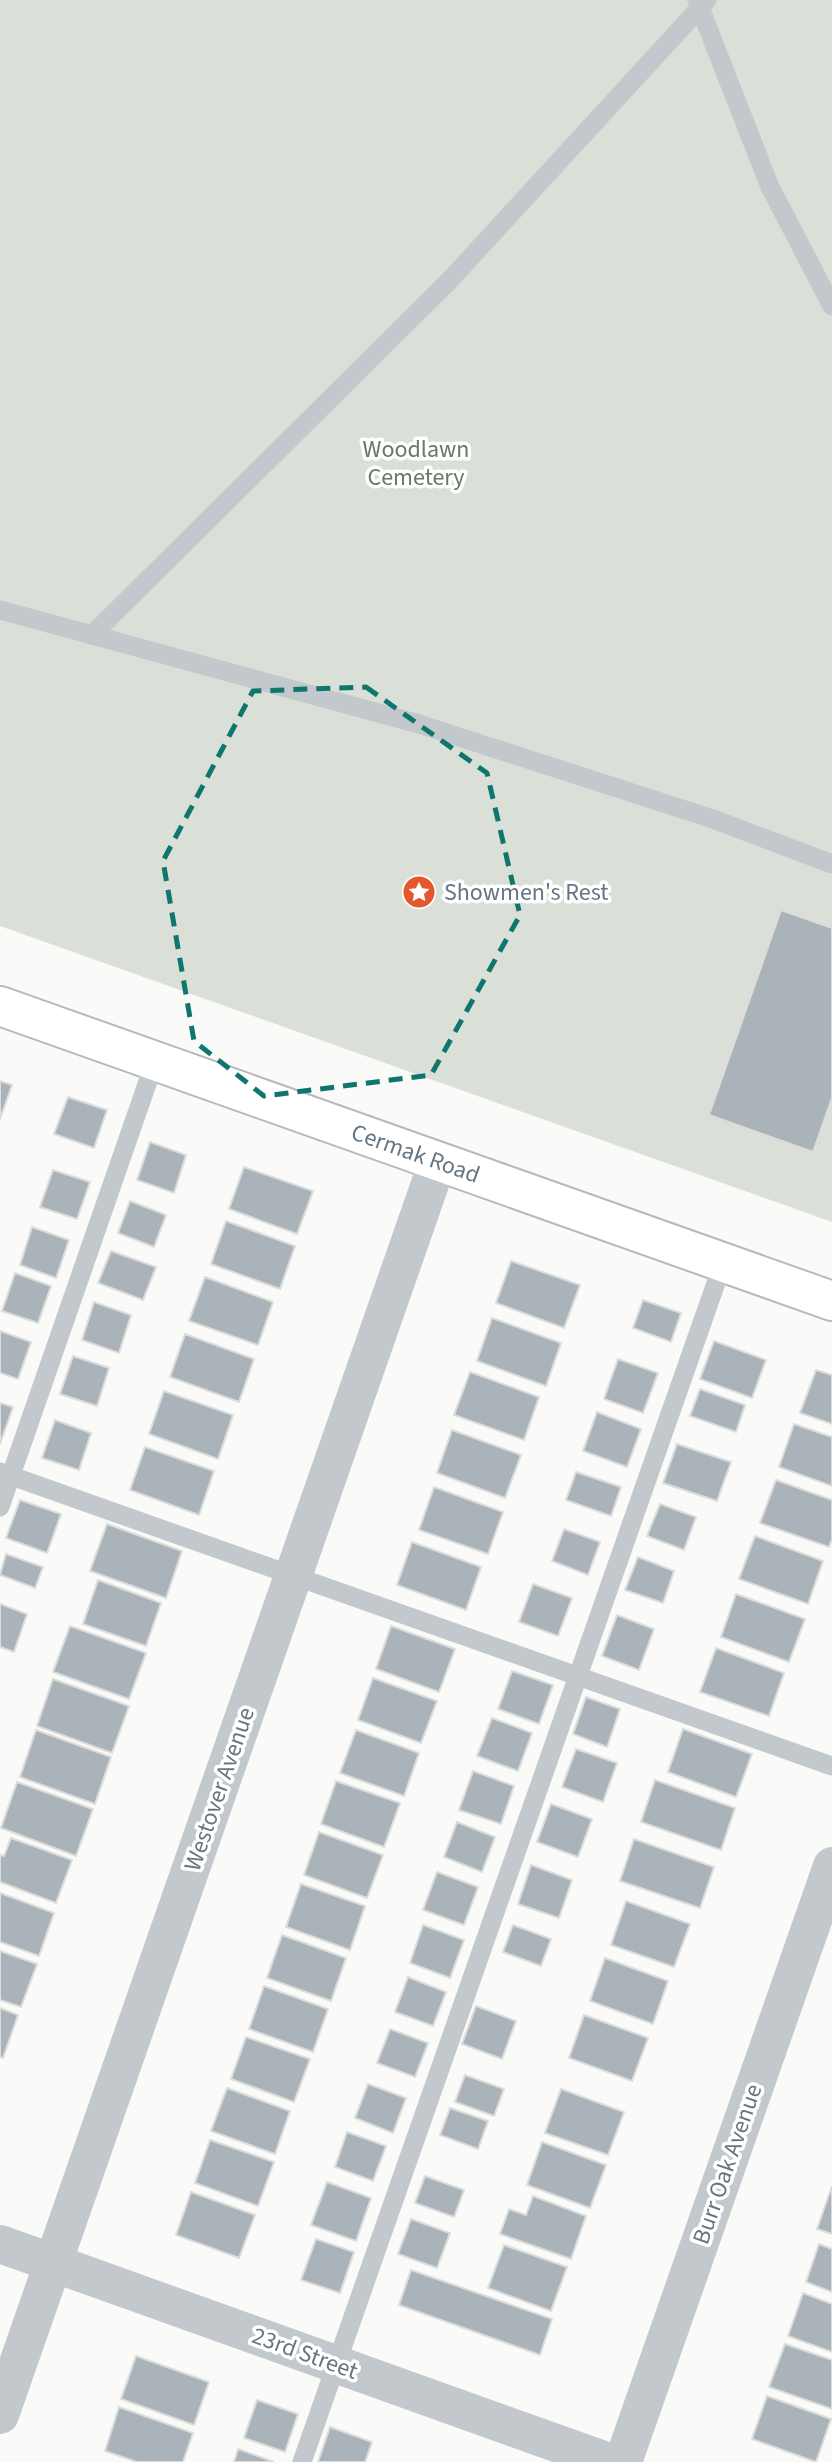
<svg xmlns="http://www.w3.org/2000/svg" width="832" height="2462" font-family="'Source Sans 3',sans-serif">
<rect width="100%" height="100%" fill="#fafaf8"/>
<path fill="#dadfd7" d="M0 0H832V1222L0 926Z"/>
<g fill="#aab3b9" stroke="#dcdcda" stroke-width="2">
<path d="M781 910 832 928V1098L813 1152 709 1115Z"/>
<path d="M0 1081 12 1085 0 1119Z"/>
<path d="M68 1097 107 1110 94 1148 54 1134Z"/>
<path d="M150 1142 186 1155 174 1193 137 1180Z"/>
<path d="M244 1167 313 1191 297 1234 229 1209Z"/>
<path d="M53 1170 90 1182 77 1219 40 1207Z"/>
<path d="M130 1201 166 1215 154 1247 118 1233Z"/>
<path d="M226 1221 295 1246 280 1289 211 1264Z"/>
<path d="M32 1227 69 1240 56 1278 20 1265Z"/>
<path d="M111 1251 156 1267 143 1300 98 1283Z"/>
<path d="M511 1261 580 1285 564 1328 496 1303Z"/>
<path d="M15 1273 51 1286 38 1323 2 1311Z"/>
<path d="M205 1277 273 1302 258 1345 189 1321Z"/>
<path d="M643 1300 681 1313 671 1342 633 1328Z"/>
<path d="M94 1302 131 1315 119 1353 82 1340Z"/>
<path d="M492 1318 561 1343 546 1386 477 1361Z"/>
<path d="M0 1331 31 1342 18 1379 0 1373Z"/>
<path d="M185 1334 254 1359 239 1402 170 1377Z"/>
<path d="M714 1341 766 1360 752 1398 700 1379Z"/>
<path d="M73 1356 109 1368 97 1406 60 1394Z"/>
<path d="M618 1359 658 1373 643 1413 604 1399Z"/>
<path d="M816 1370 832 1375V1424L800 1413Z"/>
<path d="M470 1372 539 1397 524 1440 454 1415Z"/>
<path d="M700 1389 745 1405 736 1432 690 1416Z"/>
<path d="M164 1391 233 1415 218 1459 149 1434Z"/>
<path d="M0 1403 13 1407 0 1444Z"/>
<path d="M597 1412 641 1429 627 1467 583 1451Z"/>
<path d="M55 1420 91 1433 79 1470 42 1458Z"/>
<path d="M794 1424 832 1437V1486L779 1467Z"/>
<path d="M452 1430 521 1455 505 1498 437 1473Z"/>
<path d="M677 1444 731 1462 717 1501 663 1483Z"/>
<path d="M145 1447 214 1471 199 1515 130 1490Z"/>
<path d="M576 1472 621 1487 611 1516 566 1500Z"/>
<path d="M776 1480 832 1500V1539L829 1547 760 1523Z"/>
<path d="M434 1487 503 1512 488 1554 419 1530Z"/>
<path d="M20 1500 61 1514 47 1553 6 1538Z"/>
<path d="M660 1504 696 1517 684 1550 647 1536Z"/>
<path d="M107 1524 182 1551 166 1598 90 1571Z"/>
<path d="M564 1529 600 1542 588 1575 552 1561Z"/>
<path d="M755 1536 823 1561 808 1604 739 1579Z"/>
<path d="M412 1542 481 1567 466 1610 397 1585Z"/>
<path d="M6 1554 43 1567 35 1588 0 1575Z"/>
<path d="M638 1557 674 1571 663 1603 625 1590Z"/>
<path d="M98 1580 161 1603 146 1646 83 1624Z"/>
<path d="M533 1584 572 1598 558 1636 519 1622Z"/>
<path d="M736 1594 805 1619 789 1662 721 1637Z"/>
<path d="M0 1604 27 1614 14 1652 0 1647Z"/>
<path d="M617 1615 654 1629 639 1670 602 1656Z"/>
<path d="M70 1626 146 1653 129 1699 53 1672Z"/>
<path d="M391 1626 455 1649 439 1692 376 1669Z"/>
<path d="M716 1648 784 1673 769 1716 700 1692Z"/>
<path d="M512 1671 553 1685 539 1724 498 1709Z"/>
<path d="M373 1678 437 1701 421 1743 358 1720Z"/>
<path d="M53 1679 129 1706 112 1753 37 1726Z"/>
<path d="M586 1697 620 1709 607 1747 573 1734Z"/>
<path d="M492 1718 532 1733 518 1771 477 1756Z"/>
<path d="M683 1729 752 1754 736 1797 668 1772Z"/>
<path d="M36 1730 111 1757 95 1804 20 1777Z"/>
<path d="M356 1730 419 1753 404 1796 340 1773Z"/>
<path d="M576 1749 617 1763 603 1802 562 1787Z"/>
<path d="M473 1771 514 1786 501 1824 459 1810Z"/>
<path d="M655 1780 735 1808 721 1850 641 1822Z"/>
<path d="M336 1781 400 1803 384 1847 321 1824Z"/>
<path d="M17 1782 93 1809 76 1856 1 1828Z"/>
<path d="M551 1804 592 1819 578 1857 537 1842Z"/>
<path d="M457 1822 495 1837 482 1872 444 1857Z"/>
<path d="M319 1832 383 1855 367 1898 304 1875Z"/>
<path d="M11 1838 72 1860 56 1903 0 1882V1855L4 1856Z"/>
<path d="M634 1839 714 1867 700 1908 620 1881Z"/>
<path d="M531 1865 572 1880 559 1918 518 1904Z"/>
<path d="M437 1872 478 1887 464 1925 423 1910Z"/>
<path d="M301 1884 365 1906 350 1950 286 1927Z"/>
<path d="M0 1893 54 1913 39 1956 0 1942Z"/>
<path d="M626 1901 690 1924 674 1967 611 1945Z"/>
<path d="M423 1925 464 1940 450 1978 410 1963Z"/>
<path d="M513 1925 551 1939 541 1966 503 1952Z"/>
<path d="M282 1935 346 1958 331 2001 267 1978Z"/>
<path d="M0 1951 37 1964 21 2007 0 2000Z"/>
<path d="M605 1958 668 1981 653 2024 590 2001Z"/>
<path d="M408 1977 446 1992 433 2026 395 2012Z"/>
<path d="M264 1986 328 2009 313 2052 249 2029Z"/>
<path d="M476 2006 516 2021 502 2059 462 2044Z"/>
<path d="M0 2008 18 2015 3 2058 0 2057Z"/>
<path d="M584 2015 648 2038 632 2081 569 2058Z"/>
<path d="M390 2029 428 2043 415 2077 377 2063Z"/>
<path d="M246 2037 310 2059 294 2102 231 2079Z"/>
<path d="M465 2075 504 2089 494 2116 455 2102Z"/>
<path d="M368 2084 406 2098 393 2133 355 2118Z"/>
<path d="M227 2088 290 2111 275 2154 211 2131Z"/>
<path d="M561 2089 624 2112 608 2155 545 2133Z"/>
<path d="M450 2108 488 2121 478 2149 440 2135Z"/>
<path d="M347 2132 386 2146 373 2181 335 2167Z"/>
<path d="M210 2140 274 2162 258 2206 195 2183Z"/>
<path d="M542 2142 606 2165 590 2208 527 2185Z"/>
<path d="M425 2176 464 2190 454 2217 415 2203Z"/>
<path d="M327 2182 371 2198 356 2241 311 2225Z"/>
<path d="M832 2186V2234L817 2229Z"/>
<path d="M191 2192 255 2215 239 2258 176 2235Z"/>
<path d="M533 2196 586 2216 571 2259 500 2234 509 2209 526 2215Z"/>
<path d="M411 2219 450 2233 437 2268 398 2254Z"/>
<path d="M316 2239 354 2252 340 2293 301 2280Z"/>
<path d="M819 2244 832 2249V2292L806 2282Z"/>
<path d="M504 2245 567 2267 551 2311 488 2288Z"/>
<path d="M411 2270 552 2319 540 2355 399 2305Z"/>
<path d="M803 2293 832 2304V2352L788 2336Z"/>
<path d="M785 2344 832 2360V2409L769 2387Z"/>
<path d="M136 2356 209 2382 194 2425 121 2399Z"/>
<path d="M767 2396 831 2419 816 2462 752 2439Z"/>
<path d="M257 2400 298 2414 285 2452 244 2438Z"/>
<path d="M119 2407 193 2433 183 2462H137L105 2451Z"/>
<path d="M330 2427 372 2442 365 2462H318Z"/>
<path d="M238 2449 274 2462H234Z"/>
</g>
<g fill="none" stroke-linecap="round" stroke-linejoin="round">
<defs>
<g id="primary">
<path id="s1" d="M0 1006 832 1301"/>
</g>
</defs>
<use href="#primary" stroke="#b5babe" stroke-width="42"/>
<g stroke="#c3c8cc" stroke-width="19">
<path d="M697 0 770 187 832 306"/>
<path d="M0 610 419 724 713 819 832 864"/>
<path d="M92 635 449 281 707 0"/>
<path d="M0 1472 832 1766"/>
<path d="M0 1507 155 1061"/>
<path d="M302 2462 723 1263"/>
</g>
<g stroke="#c3c8cc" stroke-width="38">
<path d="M0 2244 609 2462"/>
<path d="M0 2415 437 1164"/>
<path d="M623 2462 832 1866"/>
</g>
<use href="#primary" stroke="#fff" stroke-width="38"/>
</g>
<path fill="none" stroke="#0f766e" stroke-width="5" stroke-dasharray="14 9" stroke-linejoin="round" d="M366 687 487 773 520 915 431 1075 264 1096 194 1041 163 861 253 691Z"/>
<defs>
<symbol id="sight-disc" viewBox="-11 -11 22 22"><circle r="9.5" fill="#e4572e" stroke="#fff"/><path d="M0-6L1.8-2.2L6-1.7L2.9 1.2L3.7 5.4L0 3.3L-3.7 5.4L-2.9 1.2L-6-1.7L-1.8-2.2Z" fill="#fff"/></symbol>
</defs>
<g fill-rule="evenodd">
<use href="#sight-disc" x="400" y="873" width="38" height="38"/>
</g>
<g text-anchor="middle" stroke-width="7" stroke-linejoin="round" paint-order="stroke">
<g font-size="24" fill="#687a64" stroke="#fff">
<text x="416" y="457">Woodlawn<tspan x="416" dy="28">Cemetery</tspan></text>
</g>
<g font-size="24" fill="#657683" stroke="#fff" text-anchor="start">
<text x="444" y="900">Showmen's Rest</text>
</g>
<g font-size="24" fill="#657683" stroke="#fff">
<text dy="8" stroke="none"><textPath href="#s1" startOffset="441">Cermak Road</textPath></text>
<text transform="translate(219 1789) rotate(-71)" y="8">Westover Avenue</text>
<text transform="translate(727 2164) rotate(-71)" y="8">Burr Oak Avenue</text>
<text transform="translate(305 2353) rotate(20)" y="8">23rd Street</text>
</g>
</g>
</svg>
